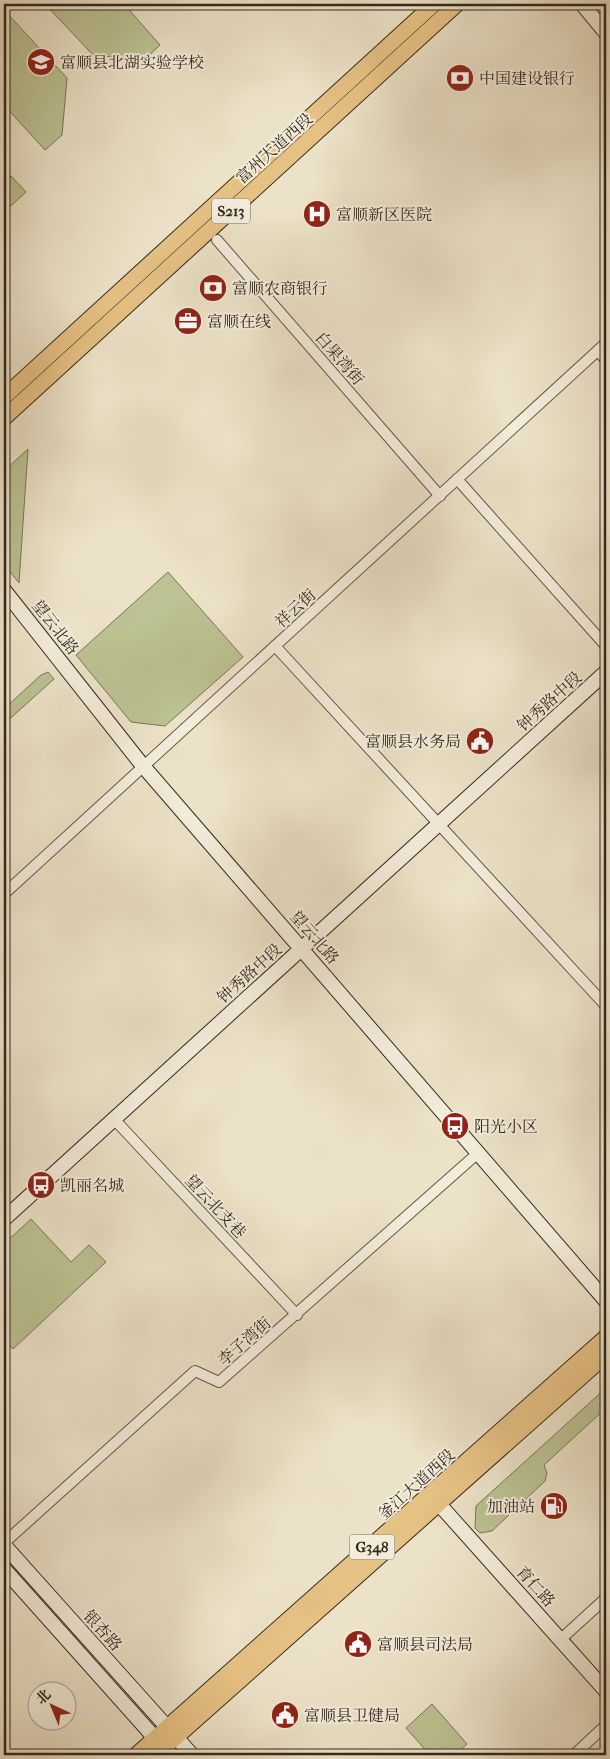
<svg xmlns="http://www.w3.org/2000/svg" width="610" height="1759" font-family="'IM FELL French Canon','Noto Serif SC',serif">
<rect width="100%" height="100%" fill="#ece2c8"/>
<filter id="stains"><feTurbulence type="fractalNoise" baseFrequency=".004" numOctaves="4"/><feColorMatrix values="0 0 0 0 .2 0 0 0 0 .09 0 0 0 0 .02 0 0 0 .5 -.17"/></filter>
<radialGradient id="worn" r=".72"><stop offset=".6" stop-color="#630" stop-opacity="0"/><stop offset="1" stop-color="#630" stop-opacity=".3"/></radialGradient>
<g fill="#bcc293" stroke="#787658">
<path d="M45 4H124L160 45 142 62 92 54Z"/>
<path d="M4 10 67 78 62 135 45 150 4 105Z"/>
<path d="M11 176 26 192 4 212V182Z"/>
<path d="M28 449 19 583 4 564V471Z"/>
<path d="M168 572 243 657 165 726 131 722 76 655Z"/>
<path d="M48 672 54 679 4 724V709L41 675Z"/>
<path d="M31 1219 71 1262 89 1245 106 1262 13 1349 4 1339V1244Z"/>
<path d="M606 1388V1408L544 1465 547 1473 545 1481 492 1531 480 1533 475 1528 476 1506Z"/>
<path d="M432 1704 467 1744 455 1755H430L406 1728Z"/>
</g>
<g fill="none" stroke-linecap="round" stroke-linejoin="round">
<defs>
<g id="street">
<path d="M217 240 440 496"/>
<path d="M598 351 606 360"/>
<path d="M457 479 606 646"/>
<path d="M275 646 606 1006"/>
<path d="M4 894 606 343"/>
<path d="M113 1118 297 1315"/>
<path d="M4 1543 195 1371 219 1382 478 1153"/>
<path d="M560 1640 606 1598"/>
<path d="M574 1755 606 1725"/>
</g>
<g id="secondary">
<path d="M582 4 606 33"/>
<path d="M4 590 143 766 606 1301"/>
<path d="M4 1219 606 672"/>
<path d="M439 1504 606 1691"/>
<path d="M4 1545 192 1755"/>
<path d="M4 1569 170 1755"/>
</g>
<g id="primary">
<path d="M4 397 434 4"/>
<path d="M4 418 457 4"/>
<path d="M136 1755 606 1337"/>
<path d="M156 1755 606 1355"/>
</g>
</defs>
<use href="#street" stroke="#615748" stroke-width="12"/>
<use href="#secondary" stroke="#33291d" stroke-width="16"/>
<use href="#primary" stroke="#33291d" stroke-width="17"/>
<use href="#street" stroke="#f3ecdb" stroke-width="10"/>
<use href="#secondary" stroke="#f3ecdb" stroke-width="14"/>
<use href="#primary" stroke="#e6c184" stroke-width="15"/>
</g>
<defs>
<symbol id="school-disc" viewBox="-11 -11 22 22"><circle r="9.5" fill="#8f2418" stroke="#f3ecdb"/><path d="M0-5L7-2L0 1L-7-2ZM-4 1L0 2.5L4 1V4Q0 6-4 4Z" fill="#fff"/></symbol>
<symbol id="bank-disc" viewBox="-11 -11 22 22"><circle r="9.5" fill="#8f2418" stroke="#f3ecdb"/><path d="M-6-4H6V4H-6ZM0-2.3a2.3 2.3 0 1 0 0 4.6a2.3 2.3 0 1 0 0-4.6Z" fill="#fff"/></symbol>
<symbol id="hospital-disc" viewBox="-11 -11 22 22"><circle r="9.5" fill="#8f2418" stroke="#f3ecdb"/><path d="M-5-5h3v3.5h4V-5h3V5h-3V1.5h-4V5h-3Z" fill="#fff"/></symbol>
<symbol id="office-disc" viewBox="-11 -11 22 22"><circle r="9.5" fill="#8f2418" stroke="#f3ecdb"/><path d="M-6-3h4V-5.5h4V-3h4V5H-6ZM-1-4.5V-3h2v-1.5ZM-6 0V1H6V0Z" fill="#fff"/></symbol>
<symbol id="civic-disc" viewBox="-11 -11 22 22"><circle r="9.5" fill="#8f2418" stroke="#f3ecdb"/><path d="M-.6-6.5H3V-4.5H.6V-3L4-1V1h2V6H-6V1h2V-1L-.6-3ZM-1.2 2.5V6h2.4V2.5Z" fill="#fff"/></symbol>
<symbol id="bus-disc" viewBox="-11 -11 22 22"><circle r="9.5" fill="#8f2418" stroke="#f3ecdb"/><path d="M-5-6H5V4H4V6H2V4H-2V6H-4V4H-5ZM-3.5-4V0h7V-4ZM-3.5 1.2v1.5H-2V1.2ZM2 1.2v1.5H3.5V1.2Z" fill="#fff"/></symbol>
<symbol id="fuel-disc" viewBox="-11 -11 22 22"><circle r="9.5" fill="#8f2418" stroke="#f3ecdb"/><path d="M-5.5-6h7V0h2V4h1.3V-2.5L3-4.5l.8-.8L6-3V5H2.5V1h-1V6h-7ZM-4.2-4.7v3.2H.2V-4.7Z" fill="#fff"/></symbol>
</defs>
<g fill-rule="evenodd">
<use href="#school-disc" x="25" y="46" width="32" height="32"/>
<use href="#bank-disc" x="444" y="62" width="32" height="32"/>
<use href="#hospital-disc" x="301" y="198" width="32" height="32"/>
<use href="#bank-disc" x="197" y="272" width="32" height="32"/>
<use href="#office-disc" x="172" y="305" width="32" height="32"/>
<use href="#civic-disc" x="464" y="725" width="32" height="32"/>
<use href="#bus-disc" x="439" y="1110" width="32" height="32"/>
<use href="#bus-disc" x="25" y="1169" width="32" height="32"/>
<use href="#fuel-disc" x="538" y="1490" width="32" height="32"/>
<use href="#civic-disc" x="342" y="1628" width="32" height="32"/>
<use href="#civic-disc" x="269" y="1699" width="32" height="32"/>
</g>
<g text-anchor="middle" stroke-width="4" stroke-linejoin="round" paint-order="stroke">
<g fill="#f3ecdb" stroke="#6d6456" stroke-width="1">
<rect x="212" y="198.5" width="38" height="25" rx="4"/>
<rect x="349.5" y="1534.5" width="45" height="25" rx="4"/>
</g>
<g font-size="15" font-weight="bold" fill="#33291d">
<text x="231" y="216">S213</text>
<text x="372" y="1552">G348</text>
</g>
<g font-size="16" fill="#33291d" stroke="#f3ecdb" text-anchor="start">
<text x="60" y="68">富顺县北湖实验学校</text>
<text x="479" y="84">中国建设银行</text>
<text x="336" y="220">富顺新区医院</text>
<text x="232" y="294">富顺农商银行</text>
<text x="207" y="327">富顺在线</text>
<text x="461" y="747" text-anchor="end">富顺县水务局</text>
<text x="474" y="1132">阳光小区</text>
<text x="60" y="1191">凯丽名城</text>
<text x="535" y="1512" text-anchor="end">加油站</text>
<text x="377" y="1650">富顺县司法局</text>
<text x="304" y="1721">富顺县卫健局</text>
</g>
<g font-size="16" fill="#33291d" stroke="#f3ecdb">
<text transform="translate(274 148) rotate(-42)" y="6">富州大道西段</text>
<text transform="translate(340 358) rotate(49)" y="6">白果湾街</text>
<text transform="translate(295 608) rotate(-42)" y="6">祥云街</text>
<text transform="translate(56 627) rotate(52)" y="6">望云北路</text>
<text transform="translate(549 701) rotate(-42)" y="6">钟秀路中段</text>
<text transform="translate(315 937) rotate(49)" y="6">望云北路</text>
<text transform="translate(249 973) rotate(-42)" y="6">钟秀路中段</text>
<text transform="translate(216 1206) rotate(47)" y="6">望云北支巷</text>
<text transform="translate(244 1341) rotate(-41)" y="6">李子湾街</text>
<text transform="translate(416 1484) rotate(-42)" y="6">釜江大道西段</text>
<text transform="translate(536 1586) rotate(48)" y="6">育仁路</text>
<text transform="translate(103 1630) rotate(48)" y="6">银杏路</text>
</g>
</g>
<rect width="610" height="1759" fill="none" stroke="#ece2c8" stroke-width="20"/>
<rect x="5" y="5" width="600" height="1749" fill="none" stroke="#33291d" stroke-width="2.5"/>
<rect x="10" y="10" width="590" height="1739" fill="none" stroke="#33291d"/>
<g transform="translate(52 1706) rotate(316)"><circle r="24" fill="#f3ecdb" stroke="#a69e8f"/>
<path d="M0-4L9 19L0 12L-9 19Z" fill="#8f2418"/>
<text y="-8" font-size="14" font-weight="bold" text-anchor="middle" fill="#33291d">北</text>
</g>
<rect width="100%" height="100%" filter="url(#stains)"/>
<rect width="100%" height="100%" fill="url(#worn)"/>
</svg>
